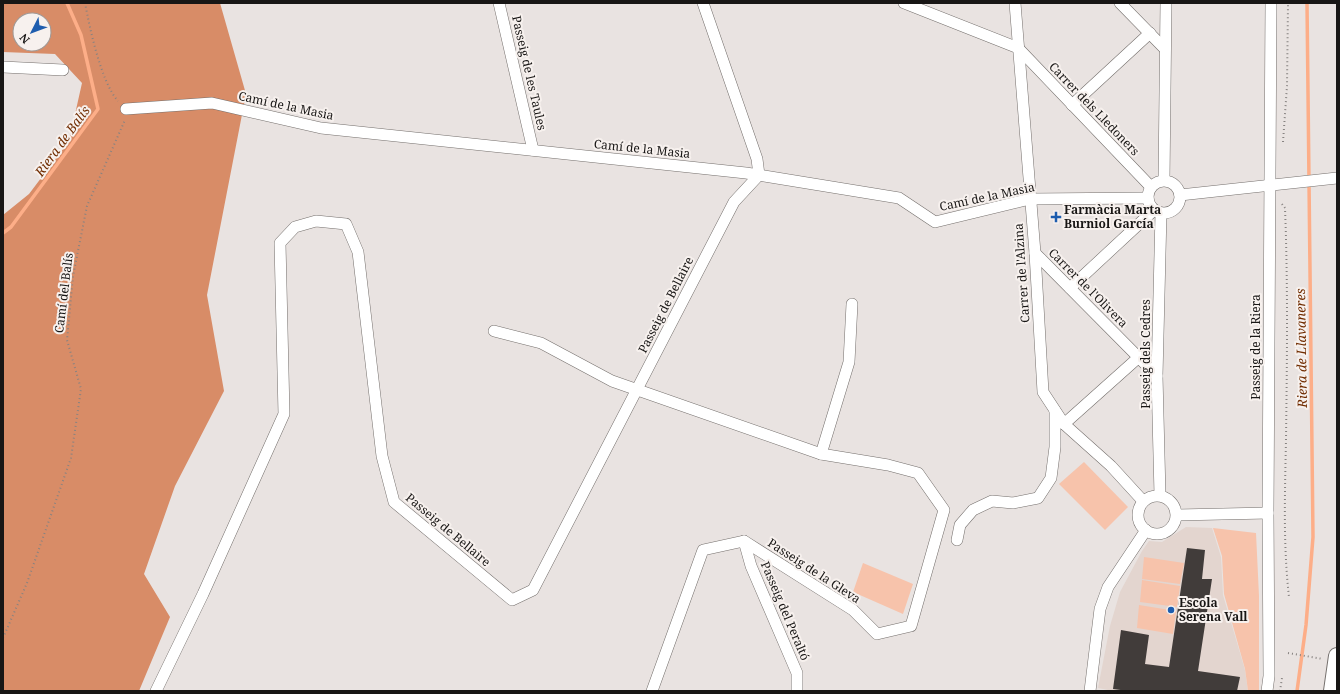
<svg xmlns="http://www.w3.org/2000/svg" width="1340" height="694" font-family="'Noto Serif',serif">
<rect width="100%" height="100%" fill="#e9e3e1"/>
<path fill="#e3d5cf" d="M1186 527 1212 528 1221 557 1223 595 1245 670 1248 691H1113L1098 688 1110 626 1120 592 1142 551 1149 541 1162 542Z"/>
<g fill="#f7c3ab">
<path d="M1084 462 1128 507 1105 530 1059 484Z"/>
<path d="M1213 528 1256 533 1259 596V691H1248L1245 669 1224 594 1222 556Z"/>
<path d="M1144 557 1184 563 1180 584 1142 579Z"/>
<path d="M863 563 913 584 903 614 853 592Z"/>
<path d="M1142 580 1180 586 1177 607 1140 602Z"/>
<path d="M1139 605 1176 611 1173 634 1137 628Z"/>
</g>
<path fill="#d88c67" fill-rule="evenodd" d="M3 3H220L246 94 207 295 224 391 175 486 144 574 170 617 139 691H3V215L29 194 69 141 82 83 55 54 3 52ZM20 20H44V44H20Z"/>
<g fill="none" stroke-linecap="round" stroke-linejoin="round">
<g stroke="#fdae88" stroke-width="3.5">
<path d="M3 233 11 227 98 109 81 35 67 3"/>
<path d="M1297 691 1306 625 1313 537 1307 3"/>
</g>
</g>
<path fill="#413c3a" d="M1187 548 1205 550 1202 579H1212L1198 671 1240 677 1237 691H1128L1113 689 1121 630 1149 635 1145 664 1169 667Z"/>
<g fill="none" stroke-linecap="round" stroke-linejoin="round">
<defs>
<g id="street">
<path d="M499 3 533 150"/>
<path d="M904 3 1018 48 1151 187"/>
<path d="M1015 3 1035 253 1043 392 1064 424 1111 466 1143 501"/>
<path d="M1120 3 1165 49"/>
<path d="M3 67 63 70"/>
<path d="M1072 105 1150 33"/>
<path d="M126 109 212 103 321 128 746 173 899 198 935 222 1030 199 1148 198"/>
<path d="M1164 180 1166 3"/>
<circle cx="1164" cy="197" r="16"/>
<path d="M1180 195 1337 178"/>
<path d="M1035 253 1157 376"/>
<path d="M1070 288 1154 210"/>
<path d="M494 331 541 343 612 381 821 454 888 465 918 473 944 510 911 626 877 634 853 610 744 541 703 550 652 691"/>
<path d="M1064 424 1139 357"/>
<path d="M821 454 849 362 852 304"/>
<path d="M1160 495 1157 376 1161 213"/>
<circle cx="1157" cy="515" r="19"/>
<path d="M1177 515 1268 513"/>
<path d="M957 540 960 525 973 510 992 501 1013 503 1038 498 1051 478 1055 447V411"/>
<path d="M744 541 751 566 797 673V691"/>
<path d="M156 691 203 594 284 414 280 243 295 227 316 221 346 224 358 252 382 456 394 502 512 600 533 590 734 202 759 175 757 159 703 3"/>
<path d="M1090 691 1100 609 1108 587 1146 530"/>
<path d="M1267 691 1269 676 1268 513 1271 3"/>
</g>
<path id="secondary" d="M1332 691 1337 656"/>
</defs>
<use href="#street" stroke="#746f6c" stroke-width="12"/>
<use href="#secondary" stroke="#746f6c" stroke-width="18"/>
<g stroke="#878381" stroke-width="2" stroke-dasharray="1 3" stroke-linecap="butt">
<path d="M85 3C90 29 101 82 118 101"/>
<path d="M1283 142 1287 86 1288 3"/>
<path d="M1282 204 1285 208C1288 285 1287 362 1286 439 1285 492 1283 544 1289 597"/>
<path d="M3 638 27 583 71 458 81 389 67 340 73 276 87 206 125 120"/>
<path d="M1288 653 1323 659"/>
<path d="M1280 691 1282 678"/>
</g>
<use href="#street" stroke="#fff" stroke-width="11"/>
<use href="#secondary" stroke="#fff" stroke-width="16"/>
</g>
<g fill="#1e5dae" stroke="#f7f1ee" stroke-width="1.5">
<path d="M1054 211h4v4h4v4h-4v4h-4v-4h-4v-4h4z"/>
<circle cx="1171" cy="610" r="4"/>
</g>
<g text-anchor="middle" stroke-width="4" stroke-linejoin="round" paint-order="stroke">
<g font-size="12" fill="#181615" stroke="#f7f1ee">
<text transform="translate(529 73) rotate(77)" y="4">Passeig de les Taules</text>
<text transform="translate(286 106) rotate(12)" y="4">Camí de la Masia</text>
<text transform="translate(1094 109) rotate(46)" y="4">Carrer dels Lledoners</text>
<text transform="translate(642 149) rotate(6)" y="4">Camí de la Masia</text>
<text transform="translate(987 197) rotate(-12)" y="4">Camí de la Masia</text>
<text transform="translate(1022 273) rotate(-94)" y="4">Carrer de l'Alzina</text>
<text transform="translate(1088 288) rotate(45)" y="4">Carrer de l'Olivera</text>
<text transform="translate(64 293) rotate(-83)" y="4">Camí del Balís</text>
<text transform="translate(666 305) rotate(-63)" y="4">Passeig de Bellaire</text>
<text transform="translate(1256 347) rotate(-90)" y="4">Passeig de la Riera</text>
<text transform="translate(1146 354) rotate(-90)" y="4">Passeig dels Cedres</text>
<text transform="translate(448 530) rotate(40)" y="4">Passeig de Bellaire</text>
<text transform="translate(814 571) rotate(33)" y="4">Passeig de la Gleva</text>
<text transform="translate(785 611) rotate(67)" y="4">Passeig del Peraltó</text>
</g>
<g font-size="12" font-weight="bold" fill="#181615" stroke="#f7f1ee" text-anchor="start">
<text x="1064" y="214">Farmàcia Marta<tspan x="1064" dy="14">Burniol García</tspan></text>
<text x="1179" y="607">Escola<tspan x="1179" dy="14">Serena Vall</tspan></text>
</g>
<g font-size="13" font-style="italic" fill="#702c00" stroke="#f7f1ee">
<text transform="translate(62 141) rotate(-54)" y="5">Riera de Balís</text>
<text transform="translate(1301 348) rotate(-91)" y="5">Riera de Llavaneres</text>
</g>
</g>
<rect width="1340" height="694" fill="none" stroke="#181615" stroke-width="8"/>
<g transform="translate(32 32) rotate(228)"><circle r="19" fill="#f7f1ee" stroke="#9e9997"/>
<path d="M0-3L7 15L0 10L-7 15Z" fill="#1e5dae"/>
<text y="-6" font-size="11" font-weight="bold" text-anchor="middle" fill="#181615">N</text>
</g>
</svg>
